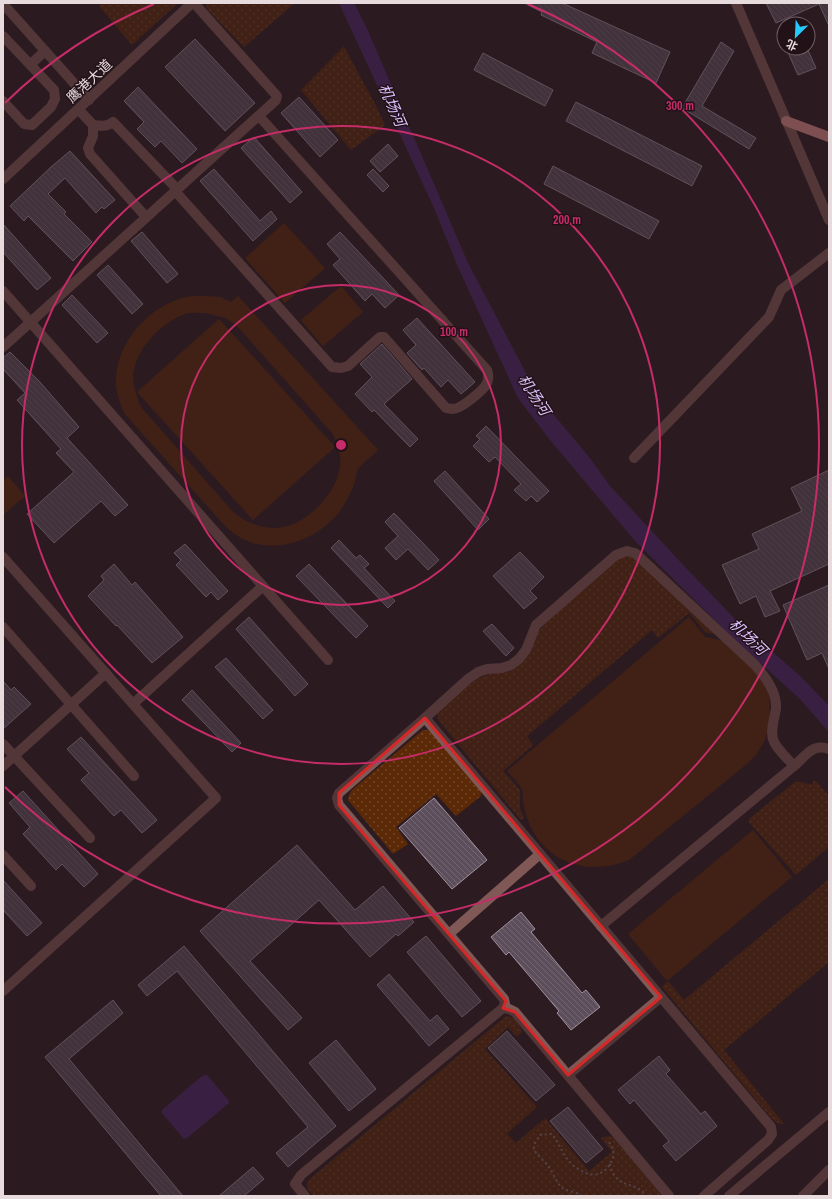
<svg xmlns="http://www.w3.org/2000/svg" width="832" height="1199" font-family="'Archivo Narrow','Noto Sans SC',sans-serif">
<defs>
<pattern id="green-dots" width="8" height="8" patternUnits="userSpaceOnUse"><rect width="8" height="8" fill="#5c2907"/><path d="M2 2h.1M6 6h.1" fill="none" stroke="#73472b" stroke-width="1.8" stroke-linecap="round"/></pattern>
<pattern id="building-back-hatch" width="6" height="6" patternUnits="userSpaceOnUse"><rect width="6" height="6" fill="#5d4e5b"/><path d="M-1 5l2 2M0 0l6 6M5-1l2 2" fill="none" stroke="#746772"/></pattern>
</defs>
<rect width="100%" height="100%" fill="#2c1b21"/>
<g fill="url(#green-dots)">
<path d="M102 3H178L132 45 99 6Z"/>
<path d="M207 3H295L244 47 206 8Z"/>
<path d="M344 46C357 73 373 97 385 125L351 150 301 90Z"/>
<path d="M623 555 632 557 646 568 718 634 706 633 689 613 658 638 652 630 527 736 533 745 503 771 520 790V808L524 818 521 820 439 721 437 714 441 707 478 678 489 674 507 672 523 662 531 649 537 634 545 623Z"/>
<path d="M423 730H428L434 733 481 790V796L456 816 436 794 396 827 408 844 393 854 348 800 349 795 352 790Z"/>
<path d="M815 780 829 796V847L796 875 749 822V819L795 782H803L811 785Z"/>
<path d="M829 879V962L724 1050 784 1124C779 1124 776 1123 772 1119L662 987 668 981 684 1000Z"/>
<path d="M506 1016C516 1017 519 1022 522 1032L517 1037 508 1027 485 1049 537 1107 507 1134 516 1143 545 1118 589 1171 612 1152 601 1138C609 1135 613 1136 619 1142L662 1196H314L307 1188V1182L311 1178Z"/>
</g>
<g fill="#5c2907" fill-rule="evenodd">
<path d="M284 223 325 268 285 303 245 258Z"/>
<path d="M341 286 363 312 323 346 301 320Z"/>
<path d="M204 296 220 297 231 302 238 296 378 450C372 456 363 462 358 469 356 472 356 477 355 481 352 491 346 502 340 511 318 540 275 556 241 538 236 535 231 531 226 527L124 413C120 402 115 390 116 378 118 340 150 306 186 297 191 296 198 296 204 296ZM206 313 226 318 239 328 333 434C337 444 342 455 340 466 337 495 303 529 274 528 258 528 244 521 232 511L140 406C137 397 133 386 133 376 135 350 160 323 185 314 191 312 200 313 206 313Z"/>
<path d="M219 319 335 447 253 520 137 392Z"/>
<path d="M8 476 25 496 3 515V481Z"/>
<path d="M689 617 705 637 725 641 753 664 766 686 769 696 770 720 765 740 756 755 748 763 629 860C588 877 544 863 528 820 525 813 524 806 523 799 523 796 523 792 522 790 520 783 511 776 507 771Z"/>
<path d="M753 830 792 877 667 981 628 934Z"/>
</g>
<g fill="#4b266d">
<path d="M339 3H354L368 31 468 263 538 396 589 457 610 486 684 566 735 619 800 676 829 706V732L799 698 737 642 636 542 550 440 518 398 458 267 435 210Z"/>
<path d="M207 1075 229 1101V1103L187 1138 184 1139 162 1113V1110L202 1076Z"/>
</g>
<g fill="url(#building-back-hatch)" stroke="#a2919f">
<path d="M524 3H562L670 52 656 83 592 53 597 42 541 15 542 12Z"/>
<path d="M766 3H829V26L819 4 776 23Z"/>
<path d="M195 39 255 103 225 131 165 67Z"/>
<path d="M721 42 734 51 702 106 756 138 749 149 682 108Z"/>
<path d="M786 48H807L816 68 798 75Z"/>
<path d="M483 53 553 90 545 106 474 70Z"/>
<path d="M138 87 197 149 182 163 161 141 155 147 137 129 144 122 124 101Z"/>
<path d="M299 97 338 140 320 157 281 113Z"/>
<path d="M576 102 702 166 692 186 566 121Z"/>
<path d="M254 137 302 192 290 203 241 148Z"/>
<path d="M388 144 398 156 380 172 370 161Z"/>
<path d="M70 151 115 200 104 209 102 207 96 213 65 178 48 194 66 212 64 214 92 242 73 261 28 216 24 221 10 206 51 167Z"/>
<path d="M553 166 659 221 649 239 544 184Z"/>
<path d="M214 169 260 221 271 211 277 219 253 241 200 181Z"/>
<path d="M373 169 389 186 383 192 367 175Z"/>
<path d="M3 224 51 278 37 290 3 252Z"/>
<path d="M142 232 178 274 167 283 131 241Z"/>
<path d="M340 232 399 295 385 308 372 294 365 301 333 265 340 259 327 244Z"/>
<path d="M108 265 143 304 132 314 97 275Z"/>
<path d="M72 295 108 333 97 343 62 305Z"/>
<path d="M417 318 475 382 461 394 448 380 441 387 424 368 422 370 407 353 416 345 403 330Z"/>
<path d="M382 344 412 379 384 404 418 439 410 447 374 410 372 412 355 394 372 377 360 364Z"/>
<path d="M10 352 39 381 79 427 67 438 128 505 115 516 101 501 54 543 27 514 74 472 56 453 61 449 17 400 25 393 3 369V358Z"/>
<path d="M486 426 549 491 537 502 531 496 526 501 514 490 521 484 495 457 489 462 473 446 480 439 476 436Z"/>
<path d="M829 470V564L770 591 780 611 765 617 756 596 740 604 722 565 759 549 752 534 802 511 791 488Z"/>
<path d="M445 471 489 519 478 530 434 481Z"/>
<path d="M394 513 439 560 428 570 408 549 396 560 385 548 398 536 385 522Z"/>
<path d="M339 540 356 558 360 555 369 564 364 568 395 601 388 608 331 548Z"/>
<path d="M185 544 228 591 218 600 211 592 206 597 176 565 181 560 174 553Z"/>
<path d="M520 552 544 577 530 591 537 598 524 609 493 576Z"/>
<path d="M114 564 132 585 135 582 183 637 152 663 117 625 116 626 88 596 104 580 101 576Z"/>
<path d="M309 564 368 626 356 638 296 576Z"/>
<path d="M829 585V669L822 653 807 660 783 605Z"/>
<path d="M249 617 308 684 295 696 236 629Z"/>
<path d="M492 624 514 648 506 656 483 631Z"/>
<path d="M226 658 273 710 263 719 215 667Z"/>
<path d="M3 681 11 690 14 687 31 704 3 729Z"/>
<path d="M192 690 241 743 232 752 182 700Z"/>
<path d="M81 737 157 820 142 833 121 810 114 816 81 780 89 773 67 749Z"/>
<path d="M23 791 98 874 84 887 62 864 56 870 23 834 30 827 9 803Z"/>
<path d="M434 798 487 860 452 889 399 828Z"/>
<path d="M297 845 355 910 383 886 414 922 398 936 396 934 370 957 319 900 250 961 302 1018 288 1030 200 931Z"/>
<path d="M3 880 42 923 27 936 3 910Z"/>
<path d="M521 912 535 929 531 932 582 993 586 990 600 1007 571 1030 557 1013 559 1011 509 952 506 955 491 937Z"/>
<path d="M426 936 481 1001 462 1017 407 952Z"/>
<path d="M184 946 336 1126 288 1167 276 1153 308 1127 177 971 147 996 138 985Z"/>
<path d="M389 974 430 1021 437 1015 449 1029 429 1046 377 985Z"/>
<path d="M113 1000 123 1013 69 1059 183 1196H161L45 1057Z"/>
<path d="M507 1031 555 1085 536 1101 488 1048Z"/>
<path d="M336 1040 376 1089 349 1111 309 1063Z"/>
<path d="M659 1056 670 1070 666 1074 701 1114 705 1111 717 1126 676 1161 663 1146 669 1141 634 1100 630 1104 618 1090Z"/>
<path d="M568 1107 603 1149 586 1163 550 1121Z"/>
<path d="M253 1167 264 1179 244 1196H219Z"/>
</g>
<g fill="none" stroke-linecap="round" stroke-linejoin="round">
<g stroke="#817277" stroke-width="2" stroke-dasharray="2 3" stroke-linecap="butt">
<path d="M610 1164C614 1190 638 1181 646 1196"/>
<path d="M582 1196C577 1192 570 1192 564 1189 556 1184 554 1173 548 1166 545 1162 535 1153 534 1149 533 1144 538 1139 540 1135L552 1134C560 1144 564 1159 575 1167 579 1169 584 1173 589 1174 603 1178 616 1162 613 1149 612 1146 609 1143 608 1140"/>
</g>
<g stroke="#805855" stroke-width="10">
<path d="M736 3 829 220"/>
<path d="M5 6 89 100"/>
<path d="M3 36 54 90 55 99 51 107 32 125 24 124 3 101"/>
<path d="M31 64 45 51"/>
<path d="M79 110 93 125V136L88 148 90 154 146 217"/>
<path d="M93 125C100 126 107 127 113 122L177 189"/>
<path d="M3 179 192 3"/>
<path d="M175 191 332 367 341 368 348 366 380 337H384L446 408C448 408 450 409 453 409 461 409 484 390 487 383 489 378 489 375 487 370L259 116"/>
<path d="M3 291 328 660"/>
<path d="M3 347 276 100 277 96 194 3"/>
<path d="M634 458 769 317 781 290 829 253"/>
<path d="M3 557 216 798 3 991"/>
<path d="M3 627 134 776"/>
<path d="M133 704 263 586"/>
<path d="M425 718 468 679 478 672 487 669 502 668 511 665 519 659 526 650 536 625 616 555 627 551 635 553 755 665C765 676 777 692 776 708 775 718 769 732 774 742 778 750 787 758 794 766"/>
<path d="M3 744 90 838"/>
<path d="M3 766 106 673"/>
<path d="M3 855 31 886"/>
<path d="M601 926 794 766C806 756 812 743 829 749"/>
<path d="M449 934 540 854"/>
<path d="M503 1008 509 1009 515 1012 669 1196"/>
<path d="M568 1075 661 997"/>
<path d="M305 1196 295 1184 301 1175 503 1008 505 1004 504 999 339 805 337 798 339 793 425 718 771 1127 772 1134 768 1140 704 1196"/>
<path d="M729 1196 829 1112"/>
<path d="M803 1196 829 1170"/>
</g>
<path stroke="#e18e89" stroke-width="10" d="M786 121 829 137"/>
</g>
<path d="M0 0H832V1199H0ZM425 718 661 997 568 1075 515 1012 503 1008 506 1001 339 805V793Z" fill="#2c1b21" fill-opacity=".55" fill-rule="evenodd"/>
<path fill="none" stroke="#d62828" stroke-width="3" stroke-linejoin="round" d="M425 718 661 997 568 1075 515 1012 503 1008 506 1001 339 805V793Z"/>
<g fill="none" stroke="#c62c68" stroke-width="2">
<circle cx="341" cy="445" r="160"/>
<circle cx="341" cy="445" r="319"/>
<path d="M5 103A479 479 0 0 1 154 4M528 4A479 479 0 1 1 5 787"/>
</g>
<g text-anchor="middle" stroke-width="3" stroke-linejoin="round" paint-order="stroke">
<g font-size="14" fill="#e7dbde" stroke="#221217">
<text transform="translate(89 81) rotate(-43)" y="5">鹰港大道</text>
</g>
<g font-size="15" font-style="italic" fill="#ddc1ff" stroke="#221217">
<text transform="translate(392 105) rotate(66)" y="5">机场河</text>
<text transform="translate(534 395) rotate(57)" y="5">机场河</text>
<text transform="translate(748 637) rotate(44)" y="5">机场河</text>
</g>
</g>
<circle cx="341" cy="445" r="6" fill="#c62c68" stroke="#221217" stroke-width="2"/>
<g font-size="12" text-anchor="middle" font-weight="bold" fill="#c62c68" stroke="#221217" stroke-width="3" stroke-linejoin="round" paint-order="stroke">
<text x="680" y="110">300 m</text>
<text x="567" y="224">200 m</text>
<text x="454" y="336">100 m</text>
</g>
<rect width="832" height="1199" fill="none" stroke="#e7dbde" stroke-width="8"/>
<g transform="translate(796 36) rotate(204)"><circle r="19" fill="#221217" stroke="#716267"/>
<path d="M0-3L7 15L0 10L-7 15Z" fill="#25c9fe"/>
<text y="-6" font-size="11" font-weight="bold" text-anchor="middle" fill="#e7dbde">北</text>
</g>
</svg>
